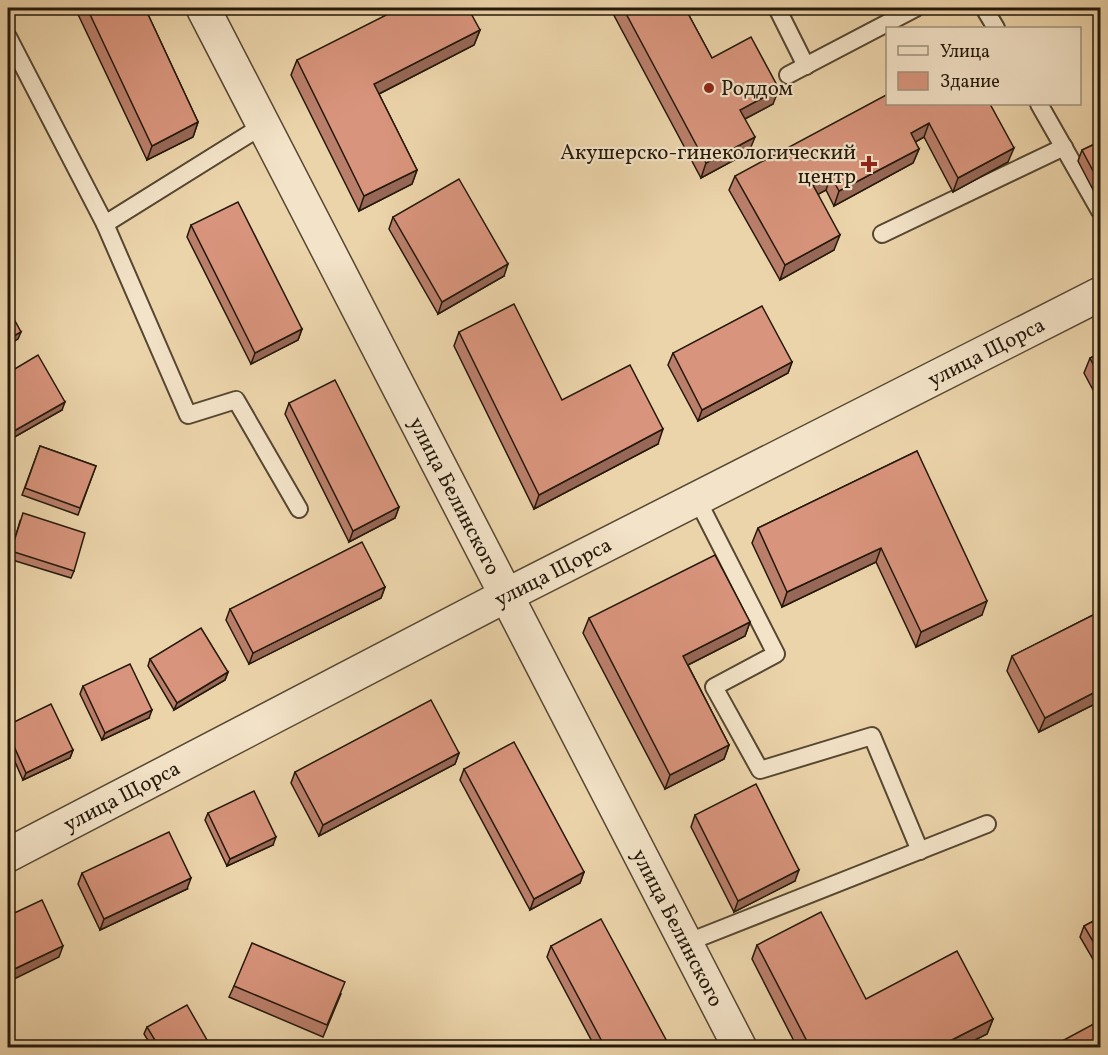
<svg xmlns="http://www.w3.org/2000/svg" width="1108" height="1055" font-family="Vollkorn,serif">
<rect width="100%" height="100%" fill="#ecd4aa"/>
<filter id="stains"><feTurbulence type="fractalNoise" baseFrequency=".00333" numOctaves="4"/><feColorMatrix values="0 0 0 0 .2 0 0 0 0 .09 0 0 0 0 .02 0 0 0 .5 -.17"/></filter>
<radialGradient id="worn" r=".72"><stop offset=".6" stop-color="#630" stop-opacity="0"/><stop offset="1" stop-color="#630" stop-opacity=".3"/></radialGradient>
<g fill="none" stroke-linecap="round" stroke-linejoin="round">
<defs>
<g id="lane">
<path d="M777 8 806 66"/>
<path d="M984 8 996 28"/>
<path d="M8 37 105 224 262 126"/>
<path d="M788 75 916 8"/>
<path d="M1039 104 1100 211"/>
<path d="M105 224 188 415 236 400 299 509"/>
<path d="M882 234 1064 147"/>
<path d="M697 499 776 654 714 687 760 770 872 736 920 851"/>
<path d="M686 943 987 824"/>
</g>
<g id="street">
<path id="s1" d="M203 8 740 1048"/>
<path id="s2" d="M8 855 507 595 1100 294"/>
</g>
</defs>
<use href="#lane" stroke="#564732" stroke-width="20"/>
<use href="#street" stroke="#564732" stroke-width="36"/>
<use href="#lane" stroke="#f3e3c8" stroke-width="16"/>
<use href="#street" stroke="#f3e3c8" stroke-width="33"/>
</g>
<g fill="#ba7f6b" stroke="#24180a" stroke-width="1.5">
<path d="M75 8H145L198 122 193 137 147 160Z"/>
<path d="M610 8H685L712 58 773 104 745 119 749 152 701 178Z"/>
<path d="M480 30 474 45 379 94 417 170 412 184 359 211 291 75 297 60Z"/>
<path d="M990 104 1008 162 953 192 924 137 915 142 919 149 913 163 834 206 826 190 818 194 834 250 780 280 729 190 735 176Z"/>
<path d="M1101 141V205L1078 161 1082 150Z"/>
<path d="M393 217 504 276 438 314 389 229Z"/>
<path d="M191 225 302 329 298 340 251 364 187 237Z"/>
<path d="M459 332 562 400 658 444 534 509 454 346Z"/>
<path d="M673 353 792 362 788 373 698 421 668 365Z"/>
<path d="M1101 353V405L1084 373 1090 358Z"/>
<path d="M8 373 62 410 11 439 8 433Z"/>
<path d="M289 403 399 507 395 518 349 542 285 414Z"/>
<path d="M40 446 96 466 78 515 22 495Z"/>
<path d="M917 451 982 615 916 647 876 562 782 607 752 543 758 528Z"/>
<path d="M20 521 74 571 71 578 9 559Z"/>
<path d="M385 587 381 598 249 664 226 620 230 609Z"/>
<path d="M1101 611V701L1039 732 1007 671 1012 656Z"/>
<path d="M589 618 750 622 745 636 688 665 729 745 724 759 665 789 583 633Z"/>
<path d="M150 659 228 672 225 680 174 710 148 666Z"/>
<path d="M83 686 149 718 102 740 80 694Z"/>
<path d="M8 725 73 750 70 758 23 780 8 746Z"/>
<path d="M459 753 455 764 319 836 291 783 295 772Z"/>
<path d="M464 769 584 872 580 883 530 910 460 780Z"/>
<path d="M208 813 273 845 227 866 205 820Z"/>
<path d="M695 815 795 881 734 912 691 827Z"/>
<path d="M82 873 187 889 100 930 78 884Z"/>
<path d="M1101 917V973L1080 937 1084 926Z"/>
<path d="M757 945 866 999 993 1019 987 1034 961 1047H797L752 959Z"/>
<path d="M551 946 670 1047H595L547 957Z"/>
<path d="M234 986 341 994 323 1037 229 997Z"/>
<path d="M147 1027 211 1047H152L144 1034Z"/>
</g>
<g fill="#976857" stroke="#24180a" stroke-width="1.5">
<path d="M480 30 474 45 369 99 374 84Z"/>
<path d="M779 89 773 104 735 124 740 110Z"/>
<path d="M198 122 193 137 147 160 152 146Z"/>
<path d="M929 123 924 137 905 148 911 133Z"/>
<path d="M755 137 749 152 701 178 706 163Z"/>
<path d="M1014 148 1008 162 953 192 958 178Z"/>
<path d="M919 149 913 163 834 206 839 191Z"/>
<path d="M417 170 412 184 359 211 364 196Z"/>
<path d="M831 176 826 190 808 200 813 185Z"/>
<path d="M840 235 834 250 780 280 785 265Z"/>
<path d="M508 264 504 276 438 314 442 302Z"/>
<path d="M302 329 298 340 251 364 255 353Z"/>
<path d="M21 332 18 339 8 345V339Z"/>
<path d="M792 362 788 373 698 421 702 410Z"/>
<path d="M65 402 62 410 11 439 14 431Z"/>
<path d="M663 429 658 444 534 509 539 495Z"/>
<path d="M399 507 395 518 349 542 353 531Z"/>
<path d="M881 548 876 562 782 607 787 592Z"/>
<path d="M385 587 381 598 249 664 253 653Z"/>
<path d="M987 601 982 615 916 647 921 632Z"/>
<path d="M750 622 745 636 678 670 683 656Z"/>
<path d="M228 672 225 680 174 710 177 703Z"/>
<path d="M1101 689V701L1039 732 1045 718Z"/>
<path d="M152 710 149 718 102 740 105 733Z"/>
<path d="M729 745 724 759 665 789 670 775Z"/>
<path d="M73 750 70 758 23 780 26 773Z"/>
<path d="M459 753 455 764 319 836 323 825Z"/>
<path d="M276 837 273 845 227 866 230 859Z"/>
<path d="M799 870 795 881 734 912 738 901Z"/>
<path d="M584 872 580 883 530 910 534 899Z"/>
<path d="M191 878 187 889 100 930 104 919Z"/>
<path d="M63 946 59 957 8 982V972Z"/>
<path d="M993 1019 987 1034 961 1047H938Z"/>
</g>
<g fill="#d8947c" stroke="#24180a" stroke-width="1.5">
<path d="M87 8H145L198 122 152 146Z"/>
<path d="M400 8H468L480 30 374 84 417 170 364 196 297 60Z"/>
<path d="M623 8H685L712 58 751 37 779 89 740 110 755 137 706 163Z"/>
<path d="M888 94V104H990L1014 148 958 178 929 123 911 133 919 149 839 191 831 176 813 185 840 235 785 265 735 176Z"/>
<path d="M1101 141V186L1082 150Z"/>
<path d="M459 179 508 264 442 302 393 217Z"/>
<path d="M238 202 302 329 255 353 191 225Z"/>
<path d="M514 304 562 400 630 365 663 429 539 495 459 332Z"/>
<path d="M762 306 792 362 702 410 673 353Z"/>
<path d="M8 308 21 332 8 339Z"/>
<path d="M1101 353V380L1090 358Z"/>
<path d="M38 355 65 402 14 431 8 420V373Z"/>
<path d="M335 380 399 507 353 531 289 403Z"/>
<path d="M40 446 96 466 80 508 25 488Z"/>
<path d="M917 451 987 601 921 632 881 548 787 592 758 528Z"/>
<path d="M23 513 85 533 74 571 11 551Z"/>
<path d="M362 542 385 587 253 653 230 609Z"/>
<path d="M715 555 750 622 683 656 729 745 670 775 589 618Z"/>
<path d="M1101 611V689L1045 718 1012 656Z"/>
<path d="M201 628 228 672 177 703 150 659Z"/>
<path d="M130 664 152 710 105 733 83 686Z"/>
<path d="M431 700 459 753 323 825 295 772Z"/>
<path d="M51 704 73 750 26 773 8 733V725Z"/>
<path d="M514 742 584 872 534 899 464 769Z"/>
<path d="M756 784 799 870 738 901 695 815Z"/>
<path d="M254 791 276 837 230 859 208 813Z"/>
<path d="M169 832 191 878 104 919 82 873Z"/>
<path d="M42 900 63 946 8 972V916Z"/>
<path d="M821 912 866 999 957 951 993 1019 938 1047H810L757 945Z"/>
<path d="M1101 917V955L1084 926Z"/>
<path d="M601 919 670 1047H605L551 946Z"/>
<path d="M252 943 345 982 327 1025 234 986Z"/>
<path d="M187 1005 211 1047H159L147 1027Z"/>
<path d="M1101 1020V1047H1051Z"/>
</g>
<g fill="#8f2418" stroke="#f3e3c8" stroke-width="2">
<circle cx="709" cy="88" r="6"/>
<path d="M866 155h6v6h6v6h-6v6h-6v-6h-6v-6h6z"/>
</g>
<g text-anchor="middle" stroke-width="4.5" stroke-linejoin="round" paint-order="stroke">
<g font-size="21" fill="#24180a" stroke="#f3e3c8" text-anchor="start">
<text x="721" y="95">Роддом</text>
<text x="856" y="159" text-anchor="end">Акушерско-гинекологический<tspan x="856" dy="24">центр</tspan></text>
</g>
<g font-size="21" fill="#24180a" stroke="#f3e3c8">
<text dy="7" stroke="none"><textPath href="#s2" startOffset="1100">улица Щорса</textPath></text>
<text dy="7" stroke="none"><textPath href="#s1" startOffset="549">улица Белинского</textPath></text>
<text dy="7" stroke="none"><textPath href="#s2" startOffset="614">улица Щорса</textPath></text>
<text dy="7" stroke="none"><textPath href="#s2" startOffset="128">улица Щорса</textPath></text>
<text dy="7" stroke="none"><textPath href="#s1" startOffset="1035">улица Белинского</textPath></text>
</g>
</g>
<rect width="1108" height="1055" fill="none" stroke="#ecd4aa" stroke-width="30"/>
<rect x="9" y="9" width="1090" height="1037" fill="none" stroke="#24180a" stroke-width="3"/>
<rect x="15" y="15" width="1078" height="1025" fill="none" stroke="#24180a" stroke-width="1.5"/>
<rect x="886" y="27" width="195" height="78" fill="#f3e3c8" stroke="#a0927c" stroke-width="1.5"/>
<rect x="898" y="46" width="30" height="9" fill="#f3e3c8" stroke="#a0927c" stroke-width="1.5"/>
<text x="940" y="57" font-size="18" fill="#24180a">Улица</text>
<rect x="898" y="72" width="30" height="18" fill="#d8947c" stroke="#a0927c" stroke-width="1.5"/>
<text x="940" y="87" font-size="18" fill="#24180a">Здание</text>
<rect width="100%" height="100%" filter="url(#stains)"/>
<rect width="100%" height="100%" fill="url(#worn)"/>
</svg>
